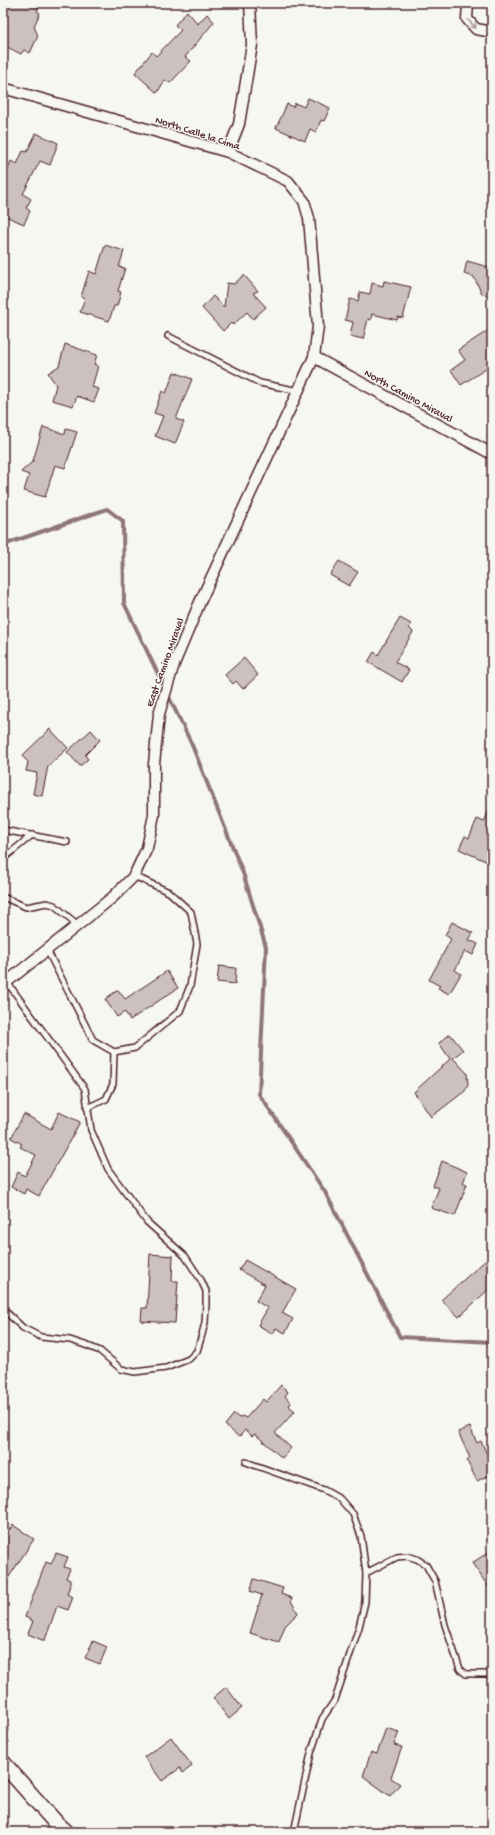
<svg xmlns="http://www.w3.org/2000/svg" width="495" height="1835" font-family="'Gochi Hand',sans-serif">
<rect width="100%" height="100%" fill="#f6f6f2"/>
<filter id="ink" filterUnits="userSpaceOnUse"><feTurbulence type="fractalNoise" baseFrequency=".025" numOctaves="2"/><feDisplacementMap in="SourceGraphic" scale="8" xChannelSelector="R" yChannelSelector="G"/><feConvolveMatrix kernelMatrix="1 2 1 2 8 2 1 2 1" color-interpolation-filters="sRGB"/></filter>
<g filter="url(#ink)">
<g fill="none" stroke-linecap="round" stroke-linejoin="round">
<path stroke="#8e747a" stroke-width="4" d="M3 545 107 509 123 521 124 603 192 745 243 873 266 947 259 1094 325 1192 400 1337 492 1342"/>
</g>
<g fill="#ccc1c0" stroke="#4a1f2b">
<path d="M6 3H40L37 11 40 13 34 26 38 36 30 53 24 50 21 54 3 45V10Z"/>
<path d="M187 11 198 24 207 14 214 22 185 57 191 61 170 83 165 80 157 93 135 73 152 52 156 56 181 30 175 25Z"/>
<path d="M308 98 330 108 324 121 321 120 316 132 310 129 305 141 276 128 287 104 293 107 295 103 304 107Z"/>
<path d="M36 133 58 143 50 165 40 161 23 194 31 199 26 208 30 211 24 224 3 215V180L11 161 17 164 23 151 27 152Z"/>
<path d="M105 245 124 251 119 267 125 268 118 291 121 292 117 306H114L109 321 80 312 85 298 81 297 89 271 96 274Z"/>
<path d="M467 261 492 268V296L482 294 474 277 464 274Z"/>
<path d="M244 275 258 291 253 293 266 307 253 319 247 312 233 325 231 323 223 331 202 308 213 296 224 307 227 283 234 284Z"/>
<path d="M384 281 411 287 403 318 398 317 397 320 372 314 371 320 368 319 363 339 350 336 353 322 345 320 350 299 358 301 360 292 370 294 372 283 383 286Z"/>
<path d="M492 328V365L461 385 451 370 465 360 458 350Z"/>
<path d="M65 344 97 355 94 364 98 366 92 387 99 389 94 402 77 396 73 406 52 400 56 385 48 373 59 366Z"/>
<path d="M174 372 192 379 176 419 184 422 175 444 155 436 163 416 154 413 162 391 166 393Z"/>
<path d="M43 427 65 434 66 429 77 432 65 468 55 465 45 497 24 491 29 475 21 472 33 461Z"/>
<path d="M339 561 358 572 349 586 330 575Z"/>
<path d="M400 618 411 624 409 628 413 632 395 662 409 670 402 682 368 662 374 652 378 655Z"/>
<path d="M244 658 258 675 243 689 236 681 233 684 225 675Z"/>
<path d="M50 729 68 748 48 766 42 796 33 794 37 773 26 771 28 762 22 756Z"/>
<path d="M91 730 100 740 85 755 88 759 80 766 67 752Z"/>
<path d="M492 803V864L459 849 465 836 469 838 477 819 484 822Z"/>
<path d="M452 922 473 933 469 940 478 944 473 955 465 951 455 970 461 974 449 994 438 988 440 986 429 980 451 939 445 935Z"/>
<path d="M219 966 236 968 235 984 217 982Z"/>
<path d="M167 971 178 988 130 1020 125 1012 117 1017 105 999 118 990 125 999Z"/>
<path d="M450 1034 463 1050 453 1058 467 1073 468 1085 465 1091 431 1117 414 1092 450 1059 439 1043Z"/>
<path d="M59 1112 80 1122 39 1196 26 1189 24 1194 11 1187 18 1172 25 1176 36 1155 20 1147 22 1144 11 1138 24 1114 51 1129Z"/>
<path d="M442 1161 467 1172 463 1183 467 1184 455 1216 431 1208 439 1188 433 1186Z"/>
<path d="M150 1254 173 1256 172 1281H178L175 1323 141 1321 142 1308H147Z"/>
<path d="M487 1259 492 1265V1286L459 1317 441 1300Z"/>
<path d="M245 1260 296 1289 282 1313 293 1319 285 1333 276 1328 273 1334 258 1325 268 1308 256 1301 265 1285 239 1270Z"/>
<path d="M281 1385 288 1392 285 1396 291 1403 289 1406 295 1411 275 1433 291 1448 282 1458 255 1434 252 1436 245 1430 239 1437 225 1425 234 1414 239 1418 242 1416 246 1418 263 1399 266 1402Z"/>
<path d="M470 1427 477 1443 481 1441 492 1465V1474L477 1481 467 1461 470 1458 458 1432Z"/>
<path d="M13 1525 34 1539 3 1586V1539Z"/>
<path d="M492 1550V1592L472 1563Z"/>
<path d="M56 1553 68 1557 64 1567 70 1569 66 1578 70 1580V1585L67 1594 73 1597 68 1610 57 1606 45 1640H42L28 1634 33 1621 25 1617 46 1562 51 1564Z"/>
<path d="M254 1579 283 1588 281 1594 292 1598 291 1601 298 1613 285 1626 279 1642 250 1633 262 1595 250 1591Z"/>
<path d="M93 1641 107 1647 100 1664 85 1658Z"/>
<path d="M226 1687 242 1708 229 1719 213 1698Z"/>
<path d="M386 1728 399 1732 394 1745 402 1747 391 1778 400 1784 390 1796 363 1776 371 1752 377 1754Z"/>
<path d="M171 1737 192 1766 183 1773 180 1768 162 1781 144 1757Z"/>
</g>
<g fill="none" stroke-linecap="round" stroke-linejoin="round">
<defs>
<g id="service">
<path d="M168 336 260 383 299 391"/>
<path d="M3 830 67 842"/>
<path d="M3 859 32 835"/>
<path d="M3 897 26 907 47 903 54 905 78 925"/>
<path d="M47 950 93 1040 114 1052 135 1048 180 1011 190 986 197 944 191 912 169 892 134 876"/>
<path d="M87 1108 106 1099 113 1084 114 1052"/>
<path d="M3 1309 23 1328 41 1337 70 1340 88 1346 100 1351 121 1369 135 1372 166 1368 189 1359 197 1351 201 1338 205 1323 206 1304V1291L201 1280 185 1256 147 1222 108 1169 91 1130 85 1089 7 982"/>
<path d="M246 1462 324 1490 340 1499 353 1514 361 1536 366 1573 365 1602 359 1627 335 1700 322 1719 311 1753 294 1832"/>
<path d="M366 1573 397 1557 407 1556 417 1559 426 1565 435 1581 445 1625 460 1669 466 1674H492"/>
</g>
<g id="minor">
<path d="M468 3 467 19 476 29 487 31 492 28"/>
<path d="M3 88 228 152 288 181 304 201 309 218 318 326 314 357 200 602 174 664 159 714 154 764V815L147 848 134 876 113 897 3 985"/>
<path d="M228 152 239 124 252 45 250 3"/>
<path d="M314 357 492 454"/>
</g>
<path id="secondary" d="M3 1763 56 1823 66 1832"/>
</defs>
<use href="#service" stroke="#4a1f2b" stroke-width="8"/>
<use href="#minor" stroke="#4a1f2b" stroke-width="13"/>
<use href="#secondary" stroke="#4a1f2b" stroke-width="18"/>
<use href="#service" stroke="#f6f6f2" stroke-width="5"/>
<use href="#minor" stroke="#f6f6f2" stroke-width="10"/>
<use href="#secondary" stroke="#f6f6f2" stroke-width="15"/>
</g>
<defs><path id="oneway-shaft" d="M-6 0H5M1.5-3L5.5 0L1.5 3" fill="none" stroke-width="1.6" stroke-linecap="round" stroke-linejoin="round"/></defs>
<use stroke="#a99598" href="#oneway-shaft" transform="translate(472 24) rotate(46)"/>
</g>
<g text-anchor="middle" stroke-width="3" stroke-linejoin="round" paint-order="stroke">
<g font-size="11" fill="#4a1f2b" stroke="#f6f6f2">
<text transform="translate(198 132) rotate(18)" y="4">North Calle la Cima</text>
<text transform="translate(409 395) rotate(29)" y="4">North Camino Miraval</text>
<text transform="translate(164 662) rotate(-70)" y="4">East Camino Miraval</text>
</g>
</g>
<rect width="495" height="1835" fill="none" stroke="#f6f6f2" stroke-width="16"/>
<rect x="8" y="8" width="479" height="1819" fill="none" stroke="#4a1f2b" stroke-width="1.5" filter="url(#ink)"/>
</svg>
